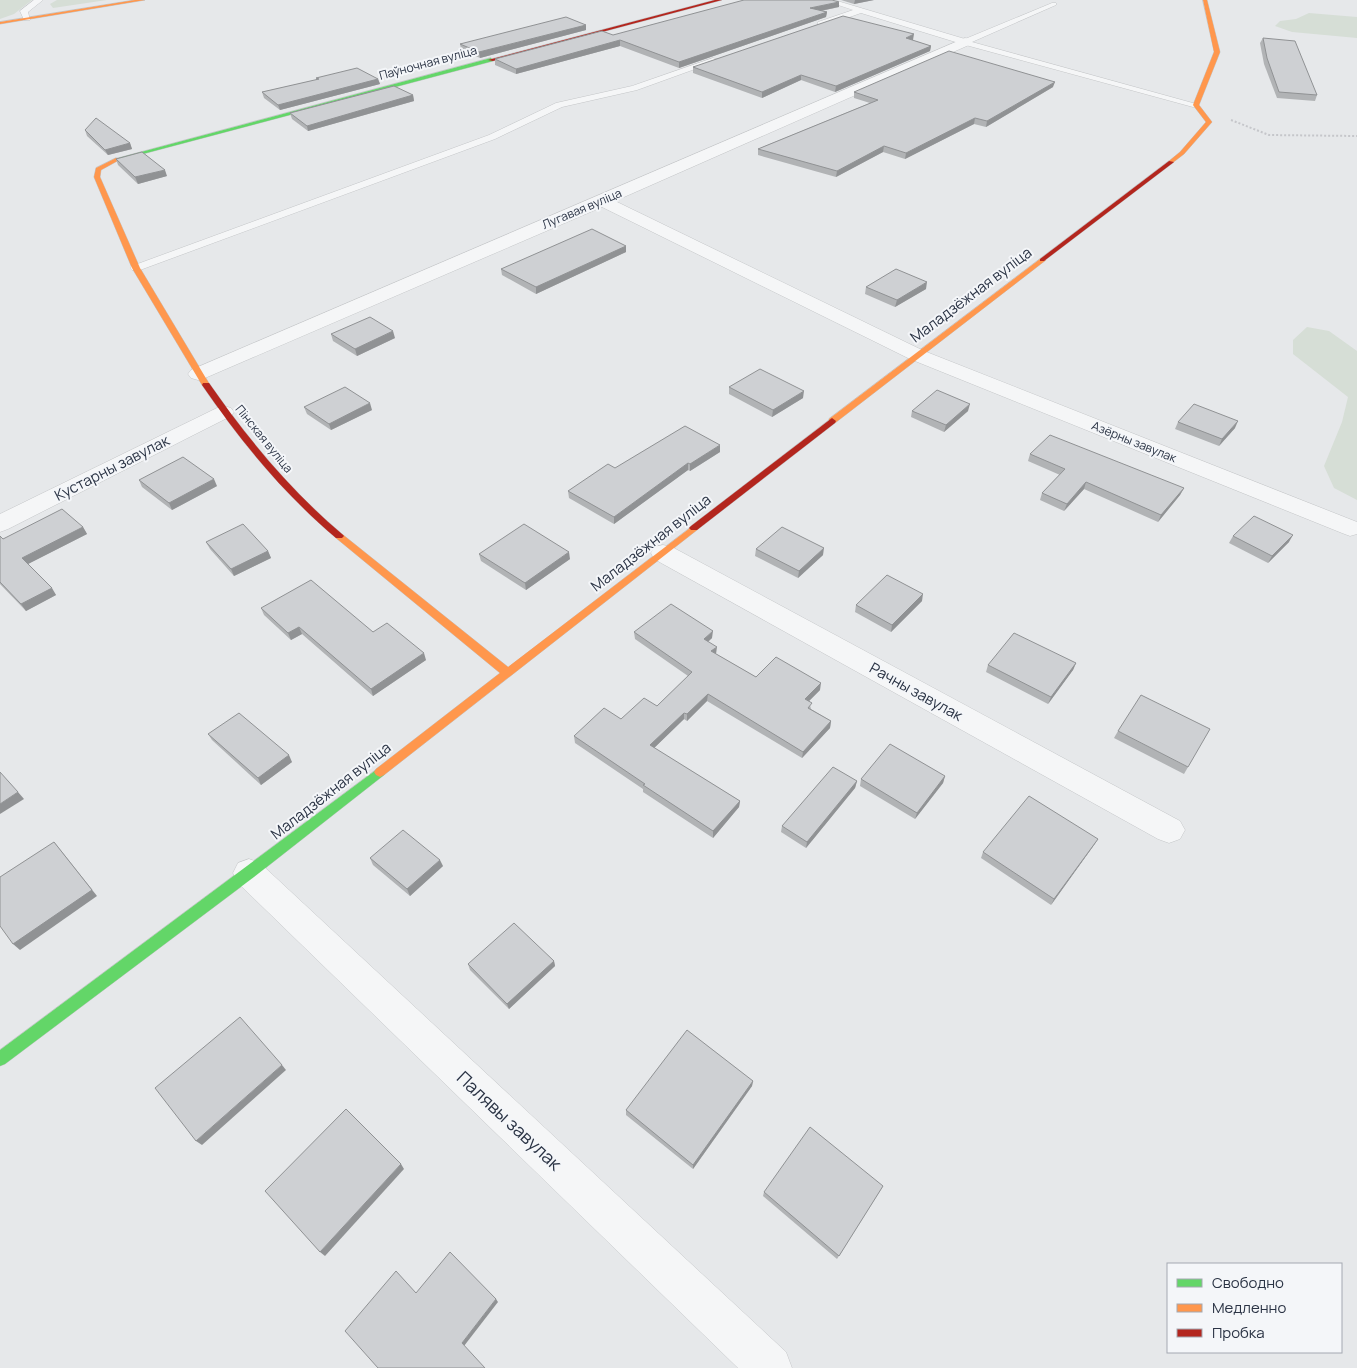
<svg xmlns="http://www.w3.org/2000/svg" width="1357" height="1368" font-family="Manrope,sans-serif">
<rect width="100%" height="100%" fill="#e6e8ea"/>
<g fill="#d6ded6">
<path d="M0 0H32L14 14 0 19Z"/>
<path d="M57 0H107L53 8 50 4Z"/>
<path d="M1309 13 1357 17V38L1292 32 1275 26 1280 21 1296 19Z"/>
<path d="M1307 327 1329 331 1357 351V500L1334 488 1324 466 1342 422 1348 397 1293 354V340Z"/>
</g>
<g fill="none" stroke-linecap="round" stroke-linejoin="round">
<defs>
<g id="lane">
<path d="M34 0H43L28 12 30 20H24L20 11Z"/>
<path d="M823 0H834L965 39 1052 3H1056V5L972 42 1200 105 1193 107 962 44 861 13 824 26H818V22L853 10Z"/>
<path d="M713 58 720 60 637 90 562 107 495 139 140 270H132L130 268 132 266 489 135 556 103 632 86Z"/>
</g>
<g id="street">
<path d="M965 38 969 39 971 42 969 45 615 201 924 351 1357 522V534L1350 536 1342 533 910 359 602 207 205 378 198 380 191 378 188 374 191 370Z"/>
<path d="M224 406 231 408 234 412 231 416 8 529 0 532V514L217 408Z"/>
<path d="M663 545 672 547 1180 821 1185 830 1180 839 1169 843 1158 839 654 559 651 553 654 547Z"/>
<path d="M249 859 260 863 786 1352 792 1368H738L238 883 233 873 238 863Z"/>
</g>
<g id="fast">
<path d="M491 58 493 61 120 160 115 159Z"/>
<path d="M380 767 384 769 386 772 384 775 254 877 5 1064 0 1066V1050Z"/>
</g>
<g id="slow">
<path d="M135 0H145L0 24V22Z"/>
<path d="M1203 0H1207L1220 52 1199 105 1212 122 1184 154 1171 164 1169 163V161L1180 152 1206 122 1193 105 1214 52Z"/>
<path d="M116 158 121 159 101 170 100 177 140 268 210 385 209 387H206L202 385 132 268 94 177 96 168Z"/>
<path d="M1040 259 1046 260 835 423H829V419Z"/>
<path d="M694 525 699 528 697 530 384 775 380 777 376 775 374 772 376 769 500 673 336 538 334 536 336 534H342L508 667Z"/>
</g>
<g id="jam">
<path d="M715 0H722L493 61 488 60Z"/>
<path d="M1169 161 1174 162 1044 261H1040V259Z"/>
<path d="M203 383H209C248 439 290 490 342 534L344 536 342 538H336C283 493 241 442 202 385Z"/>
<path d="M832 418 836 421 835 423 697 530H691L689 528 691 526Z"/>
</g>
</defs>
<use href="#lane" stroke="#c4c6c8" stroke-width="1"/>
<use href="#street" stroke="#c4c6c8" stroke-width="1"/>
<use href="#fast" stroke="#c4c6c8" stroke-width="1"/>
<use href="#slow" stroke="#c4c6c8" stroke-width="1"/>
<use href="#jam" stroke="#c4c6c8" stroke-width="1"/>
<path stroke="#c5c6ca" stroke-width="2" stroke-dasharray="2 2" stroke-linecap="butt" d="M1231 120 1269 135 1357 136"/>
<use href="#lane" fill="#f5f6f7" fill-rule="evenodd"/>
<use href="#street" fill="#f5f6f7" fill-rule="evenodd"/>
<use href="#fast" fill="#63d668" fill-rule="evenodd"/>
<use href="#slow" fill="#ff974d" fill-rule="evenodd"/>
<use href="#jam" fill="#b3261e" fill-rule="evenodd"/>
</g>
<g fill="#b1b3b5">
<path d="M841 0H874L854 4Z"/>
<path d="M839 7 821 11 827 12 826 17 679 68 620 46 516 74 495 65V59L613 35Z"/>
<path d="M586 25V30L480 58 461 49 460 44Z"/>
<path d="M1263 38 1317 95 1315 101 1277 98 1264 64 1260 43Z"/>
<path d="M912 40 931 46 930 51 835 92 801 80 762 98 693 73V67L913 40Z"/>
<path d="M316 78 378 79 380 84 280 110 264 98 262 92 316 80Z"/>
<path d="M1053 87 986 127 974 124 905 159 883 152 836 177 758 155V149L870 103 854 98V92Z"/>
<path d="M413 95 414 101 308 131 292 119 290 113Z"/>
<path d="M85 130 130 143 132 149 108 155 87 136Z"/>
<path d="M116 159 167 176 138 184 118 165Z"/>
<path d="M626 246V252L536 294 502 275 501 269Z"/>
<path d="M866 287 926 289 895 307 865 294Z"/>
<path d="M331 334 395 338 357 356 333 341Z"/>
<path d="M729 387 803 398 772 417 729 394Z"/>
<path d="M304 407 372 410 331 430 307 414Z"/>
<path d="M912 411H968L944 432 911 417Z"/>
<path d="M1178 422 1235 428 1219 446 1175 429Z"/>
<path d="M720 452 690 471 688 470 614 524 569 498 568 491 615 468Z"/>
<path d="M1030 454 1184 488 1180 495 1158 522 1084 489 1064 511 1040 500 1042 493 1060 475 1028 461Z"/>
<path d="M139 480 217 486 172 510 142 487Z"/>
<path d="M83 527 87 534 28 564 56 595 26 611 0 584V536L3 539Z"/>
<path d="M1233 536 1289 542 1268 563 1229 543Z"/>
<path d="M206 542 268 551 271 558 234 576 210 549Z"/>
<path d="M756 549 823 555 798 578 755 556Z"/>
<path d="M479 554 570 559 526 590 481 561Z"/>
<path d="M922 601 891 632 855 612 856 605Z"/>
<path d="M261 608 373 632 426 660 373 696 302 634 291 640 264 615Z"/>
<path d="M634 632 712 638 708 642 716 654 756 677 820 690 809 701 811 709 831 721 830 728 802 758 707 701 687 721 684 719 654 748 740 801 739 807 713 838 643 792V789L575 743 574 736 657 706 688 676 635 639Z"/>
<path d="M1076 663 1073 670 1048 704 986 672 988 665Z"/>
<path d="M1118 731 1188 767 1184 774 1114 738Z"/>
<path d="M208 734 292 762 261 785 212 740Z"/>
<path d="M945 776 943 783 915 819 860 786 861 779Z"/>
<path d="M857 781 855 788 806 848 781 832 782 826Z"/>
<path d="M1098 839 1094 845 1051 905 981 858 983 852Z"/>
<path d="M370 858 443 866 410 896 373 865Z"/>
<path d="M554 961 555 966 509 1009 470 970 468 964Z"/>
<path d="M753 1081 752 1086 693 1169 626 1115V1110Z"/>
<path d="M883 1186 837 1259 763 1196 764 1192Z"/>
</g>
<g fill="#909294">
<path d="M855 0H874L854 4Z"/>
<path d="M839 2V7L810 13V8Z"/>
<path d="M827 12 826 17 679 68V62Z"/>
<path d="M586 25V30L480 58 479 52Z"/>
<path d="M914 34 913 40 905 43 906 38Z"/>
<path d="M620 40V46L516 74V69Z"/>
<path d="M931 46 930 51 835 92 836 86Z"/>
<path d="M801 75V80L762 98V92Z"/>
<path d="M378 79 380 84 280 110 278 105Z"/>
<path d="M1055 82 1053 87 986 127 987 121Z"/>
<path d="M413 95 414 101 308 131 307 126Z"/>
<path d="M975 118 974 124 905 159 906 153Z"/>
<path d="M130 143 132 149 108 155 105 150Z"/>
<path d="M884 146 883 152 836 177 837 171Z"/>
<path d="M165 170 167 176 138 184 135 177Z"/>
<path d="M626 246V252L536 294V287Z"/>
<path d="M927 282 926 289 895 307 897 300Z"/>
<path d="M393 331 395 338 357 356 355 349Z"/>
<path d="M804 391 803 398 772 417 773 410Z"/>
<path d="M370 403 372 410 331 430 329 424Z"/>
<path d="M970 404 968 411 944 432 946 425Z"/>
<path d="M1238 421 1235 428 1219 446 1222 439Z"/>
<path d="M720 445V452L690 471V464Z"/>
<path d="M688 463V470L614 524V517Z"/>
<path d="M214 479 217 486 172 510 169 503Z"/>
<path d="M1086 482 1084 489 1064 511 1067 504Z"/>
<path d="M1184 488 1180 495 1158 522 1161 515Z"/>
<path d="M83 527 87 534 26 565 22 558Z"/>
<path d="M1293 535 1289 542 1268 563 1272 556Z"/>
<path d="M824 548 823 555 798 578 799 571Z"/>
<path d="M268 551 271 558 234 576 231 569Z"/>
<path d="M569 552 570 559 526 590 525 583Z"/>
<path d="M52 588 56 595 26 611 21 604Z"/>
<path d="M923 594 922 601 891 632 892 625Z"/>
<path d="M299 627 302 634 291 640 288 633Z"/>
<path d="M713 631 712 638 703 646 704 639Z"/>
<path d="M717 647 716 654 711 651Z"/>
<path d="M424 653 426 660 373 696 371 689Z"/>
<path d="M1076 663 1073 670 1048 704 1051 697Z"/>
<path d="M821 683 820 690 804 706 805 699Z"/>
<path d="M708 694 707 701 687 721V714Z"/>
<path d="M684 713V719L650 752V745Z"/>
<path d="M831 721 830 728 802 758 803 752Z"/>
<path d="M289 755 292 762 261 785 258 778Z"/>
<path d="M945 776 943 783 915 819 917 813Z"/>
<path d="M857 781 855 788 806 848 807 842Z"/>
<path d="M18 792 24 799 0 814V804Z"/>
<path d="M740 801 739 807 713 838V831Z"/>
<path d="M1098 839 1094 845 1051 905 1054 899Z"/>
<path d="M54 842 97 896 20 950 13 944Z"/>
<path d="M440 860 443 866 410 896 407 889Z"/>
<path d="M554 961 555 966 509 1009 507 1004Z"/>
<path d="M282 1065 286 1070 202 1145 196 1141Z"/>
<path d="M753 1081 752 1086 693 1169V1165Z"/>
<path d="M401 1164 404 1169 325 1256 320 1252Z"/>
<path d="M496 1299 498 1302 464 1346 462 1343Z"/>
</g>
<g fill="#ced0d3" stroke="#909294">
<path d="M744 0H832L839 2 810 8 827 12 679 62 620 40 516 69 495 59 602 31 613 35Z"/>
<path d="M843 16 914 34 906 38 931 46 836 86 801 75 762 92 693 67Z"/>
<path d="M566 17 586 25 479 52 460 44Z"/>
<path d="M1263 38 1295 41 1317 95 1279 92 1267 58Z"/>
<path d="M949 51 1055 82 987 121 975 118 906 153 884 146 837 171 758 149 878 100 854 92Z"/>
<path d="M357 68 378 79 278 105 262 92 319 79 316 78Z"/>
<path d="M394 86 413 95 307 126 290 113Z"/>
<path d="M96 118 130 143 105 150 85 130Z"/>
<path d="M142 152 165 170 135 177 116 159Z"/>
<path d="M592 229 626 246 536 287 501 269Z"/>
<path d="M896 269 927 282 897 300 866 287Z"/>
<path d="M370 317 393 331 355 349 331 334Z"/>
<path d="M760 369 804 391 773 410 729 387Z"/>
<path d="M345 387 370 403 329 424 304 407Z"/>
<path d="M937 390 970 404 946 425 912 411Z"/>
<path d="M1194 404 1238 421 1222 439 1178 422Z"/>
<path d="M685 426 720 445 690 464 688 463 614 517 568 491 608 464 615 468Z"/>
<path d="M1050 435 1184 488 1161 515 1086 482 1067 504 1042 493 1065 469 1030 454Z"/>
<path d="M183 457 214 479 169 503 139 480Z"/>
<path d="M62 509 83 527 22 558 52 588 21 604 0 582V536L3 539Z"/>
<path d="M1254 516 1293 535 1272 556 1233 536Z"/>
<path d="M243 524 268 551 231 569 206 542Z"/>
<path d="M524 524 569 552 525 583 479 554Z"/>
<path d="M782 527 824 548 799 571 756 549Z"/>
<path d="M887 575 923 594 892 625 856 605Z"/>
<path d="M311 580 373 632 387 623 424 653 371 689 299 627 288 633 261 608Z"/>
<path d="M671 604 713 631 704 639 717 647 711 651 756 677 776 657 821 683 805 699 812 703 808 708 831 721 803 752 708 694 687 714 684 713 650 745 740 801 713 831 643 785 645 784 574 736 604 708 621 719 644 698 657 706 692 672 634 632Z"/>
<path d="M1014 633 1076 663 1051 697 988 665Z"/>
<path d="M1141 695 1210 729 1188 767 1118 731Z"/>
<path d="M239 713 289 755 258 778 208 734Z"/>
<path d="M890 744 945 776 917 813 861 779Z"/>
<path d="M833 767 857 781 807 842 782 826Z"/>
<path d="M0 772 18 792 0 804Z"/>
<path d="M1029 796 1098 839 1054 899 983 852Z"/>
<path d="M403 830 440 860 407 889 370 858Z"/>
<path d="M54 842 92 890 13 944 0 926V877Z"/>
<path d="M514 923 554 961 507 1004 468 964Z"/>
<path d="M240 1017 282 1065 196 1141 155 1088Z"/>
<path d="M687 1030 753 1081 693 1165 626 1110Z"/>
<path d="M346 1109 401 1164 320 1252 265 1191Z"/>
<path d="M810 1127 883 1186 839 1256 764 1192Z"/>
<path d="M450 1252 496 1299 462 1343 485 1368H378L345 1331 396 1271 416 1293Z"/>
</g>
<g text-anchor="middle" stroke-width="4" stroke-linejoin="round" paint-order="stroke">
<g font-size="12" fill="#2b3445" stroke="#f4f6f9">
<text transform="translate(428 63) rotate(-15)" y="4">Паўночная вуліца</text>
<text transform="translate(582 209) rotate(-23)" y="4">Лугавая вуліца</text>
<text transform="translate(264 439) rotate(51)" y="4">Пінская вуліца</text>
<text transform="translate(1134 442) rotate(22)" y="4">Азёрны завулак</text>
</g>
<g font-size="15" fill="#2b3445" stroke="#f4f6f9">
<text transform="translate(971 295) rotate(-37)" y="5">Маладзёжная вуліца</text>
<text transform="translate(112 468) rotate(-27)" y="5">Кустарны завулак</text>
<text transform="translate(651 543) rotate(-38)" y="5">Маладзёжная вуліца</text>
<text transform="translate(916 692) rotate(29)" y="5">Рачны завулак</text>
<text transform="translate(331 791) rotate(-38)" y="5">Маладзёжная вуліца</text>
</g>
<g font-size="18" fill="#2b3445" stroke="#f4f6f9">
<text transform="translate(509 1121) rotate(43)" y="6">Палявы завулак</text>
</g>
</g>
<rect x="1167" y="1263" width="175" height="90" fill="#f4f6f9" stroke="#a4a8b1"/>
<rect x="1177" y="1279" width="25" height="8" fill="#63d668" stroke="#a4a8b1"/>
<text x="1212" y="1288" font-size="15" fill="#2b3445">Свободно</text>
<rect x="1177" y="1304" width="25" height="8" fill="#ff974d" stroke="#a4a8b1"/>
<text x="1212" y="1313" font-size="15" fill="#2b3445">Медленно</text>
<rect x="1177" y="1329" width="25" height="8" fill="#b3261e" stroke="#a4a8b1"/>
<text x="1212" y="1338" font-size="15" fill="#2b3445">Пробка</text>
</svg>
